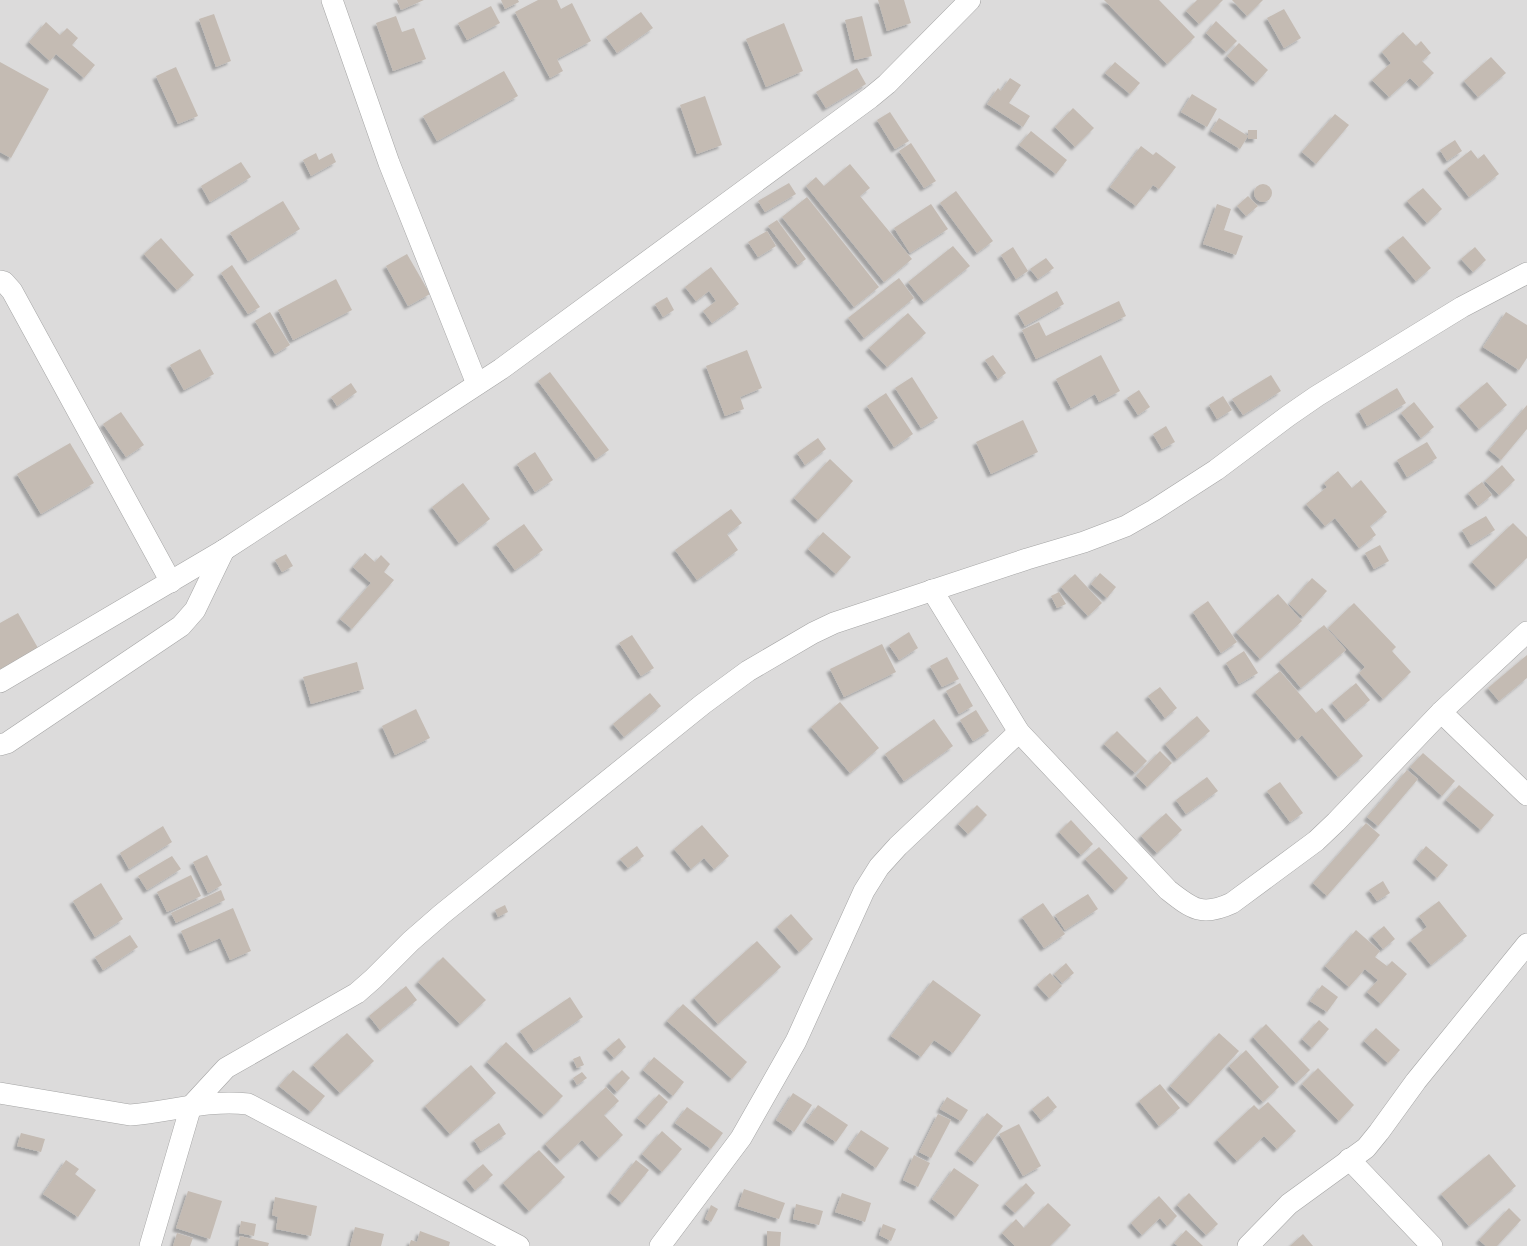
<svg xmlns="http://www.w3.org/2000/svg" width="1527" height="1246" font-family="Signika,sans-serif">
<defs>
<filter id="shadow"><feDropShadow dx="-3.5" dy="3.5" stdDeviation="1" flood-color="#0004"/></filter>
</defs>
<rect width="100%" height="100%" fill="#efece4"/>
<rect fill="#dcdbdb" x="0" y="0" width="1527" height="1246"/>
<g fill="#c4bbb3" filter="url(#shadow)">
<path d="M397 0H424L401 10Z"/>
<path d="M501 0H518L519 2 505 9Z"/>
<path d="M538 0H557L561 9 572 3 591 41 557 59 563 71 550 78 515 12Z"/>
<path d="M878 0H904L911 23 887 31Z"/>
<path d="M1104 0H1159L1195 37 1167 64Z"/>
<path d="M1197 0H1223L1199 24 1186 11Z"/>
<path d="M1232 0H1263L1247 16Z"/>
<path d="M491 6 500 23 467 40 458 23Z"/>
<path d="M1284 9 1301 38 1284 48 1267 18Z"/>
<path d="M641 12 653 28 617 53 606 37Z"/>
<path d="M214 14 231 61 216 67 199 19Z"/>
<path d="M396 16 402 32 414 28 426 59 393 71 376 23Z"/>
<path d="M862 16 872 56 855 60 845 20Z"/>
<path d="M1216 21 1237 41 1226 52 1206 33Z"/>
<path d="M46 22 60 35 67 28 78 38 72 45 95 65 84 78 56 54 50 61 29 42Z"/>
<path d="M784 23 803 71 766 87 746 39Z"/>
<path d="M1403 32 1416 46 1421 41 1431 53 1422 61 1434 73 1419 87 1410 78 1389 97 1372 80 1391 63 1382 52Z"/>
<path d="M1239 43 1268 70 1256 83 1227 56Z"/>
<path d="M1491 57 1506 73 1478 97 1464 81Z"/>
<path d="M0 62 49 89 11 158 0 152Z"/>
<path d="M1115 62 1140 83 1130 94 1105 73Z"/>
<path d="M176 67 198 116 178 124 156 76Z"/>
<path d="M857 68 866 84 826 108 816 92Z"/>
<path d="M504 71 518 96 437 141 423 116Z"/>
<path d="M1010 78 1021 85 1009 103 1030 116 1023 127 987 104 998 88 1001 91Z"/>
<path d="M1192 94 1217 109 1207 127 1181 112Z"/>
<path d="M705 96 722 145 697 154 680 105Z"/>
<path d="M1073 108 1094 128 1075 147 1055 127Z"/>
<path d="M890 112 909 141 895 149 877 120Z"/>
<path d="M1335 114 1349 125 1316 164 1302 152Z"/>
<path d="M1219 118 1248 136 1240 149 1211 131Z"/>
<rect x="1248" y="130" width="9" height="9"/>
<path d="M1031 131 1067 160 1056 174 1019 145Z"/>
<path d="M1455 140 1462 151 1447 161 1440 150Z"/>
<path d="M911 143 936 181 924 188 899 151Z"/>
<path d="M1141 146 1153 155 1156 152 1176 167 1159 189 1153 185 1136 206 1110 187Z"/>
<path d="M1471 150 1478 159 1484 154 1499 174 1469 197 1447 169Z"/>
<path d="M316 153 319 160 332 153 336 162 311 176 303 160Z"/>
<path d="M241 162 251 177 210 202 201 186Z"/>
<path d="M850 164 870 188 860 196 912 259 884 282 806 186 816 177 824 186Z"/>
<path d="M789 183 796 194 765 212 758 201Z"/>
<circle cx="1263" cy="193" r="9"/>
<path d="M1423 188 1442 209 1427 223 1407 201Z"/>
<path d="M956 191 993 241 977 253 940 203Z"/>
<path d="M1248 196 1258 206 1246 216 1237 206Z"/>
<path d="M807 197 879 287 854 307 782 217Z"/>
<path d="M283 201 300 229 248 261 230 233Z"/>
<path d="M931 204 948 229 910 253 894 228Z"/>
<path d="M1217 204 1231 209 1224 230 1243 236 1236 255 1203 244Z"/>
<path d="M777 220 806 259 798 265 768 226Z"/>
<path d="M767 231 776 246 758 257 748 242Z"/>
<path d="M1403 236 1431 268 1416 281 1388 248Z"/>
<path d="M161 238 194 275 177 290 144 254Z"/>
<path d="M953 246 970 266 924 302 908 282Z"/>
<path d="M1013 247 1028 271 1016 279 1001 255Z"/>
<path d="M1475 247 1486 260 1473 272 1461 259Z"/>
<path d="M407 254 430 294 408 306 386 266Z"/>
<path d="M1046 258 1054 268 1038 279 1030 269Z"/>
<path d="M232 265 260 307 248 314 221 273Z"/>
<path d="M711 267 739 304 712 323 703 311 716 301 709 291 696 301 685 287Z"/>
<path d="M899 278 914 298 864 338 848 318Z"/>
<path d="M336 279 352 310 293 340 278 310Z"/>
<path d="M1057 291 1064 304 1025 326 1018 313Z"/>
<path d="M667 297 674 310 663 317 655 304Z"/>
<path d="M1119 301 1126 316 1036 359 1022 330 1039 322 1046 336Z"/>
<path d="M270 312 290 345 275 354 255 321Z"/>
<path d="M1506 312 1527 325V358L1519 370 1483 347Z"/>
<path d="M908 313 926 333 887 367 869 348Z"/>
<path d="M200 349 214 374 184 390 170 365Z"/>
<path d="M747 350 762 388 740 397 744 409 725 416 706 366Z"/>
<path d="M993 355 1006 373 998 379 985 360Z"/>
<path d="M1101 355 1120 391 1099 402 1095 394 1071 408 1056 379Z"/>
<path d="M550 372 609 450 596 459 538 381Z"/>
<path d="M1271 375 1281 391 1243 415 1232 399Z"/>
<path d="M912 377 938 418 921 428 895 388Z"/>
<path d="M1487 382 1507 405 1479 429 1459 406Z"/>
<path d="M351 383 357 392 337 406 331 397Z"/>
<path d="M1397 388 1406 403 1367 426 1359 411Z"/>
<path d="M1139 390 1150 407 1138 415 1127 398Z"/>
<path d="M886 393 913 434 894 447 867 406Z"/>
<path d="M1223 396 1232 410 1217 419 1209 405Z"/>
<path d="M1414 402 1434 427 1421 438 1401 413Z"/>
<path d="M1527 405V429L1501 460 1489 450Z"/>
<path d="M121 412 144 445 126 457 103 424Z"/>
<path d="M1023 420 1038 452 991 474 976 442Z"/>
<path d="M1166 426 1175 442 1162 449 1153 434Z"/>
<path d="M818 438 826 449 805 465 797 453Z"/>
<path d="M1427 442 1437 458 1407 477 1397 460Z"/>
<path d="M70 443 94 483 41 514 17 474Z"/>
<path d="M535 452 553 480 535 492 517 464Z"/>
<path d="M830 459 853 481 818 520 794 498Z"/>
<path d="M1502 465 1515 480 1499 495 1485 481Z"/>
<path d="M1338 471 1352 488 1361 480 1387 512 1370 526 1376 535 1359 548 1335 518 1325 526 1306 504 1327 487 1324 483Z"/>
<path d="M1482 482 1492 495 1478 506 1468 493Z"/>
<path d="M463 483 490 519 459 543 432 507Z"/>
<path d="M731 509 742 523 727 534 738 550 697 580 675 550Z"/>
<path d="M1486 516 1495 530 1471 545 1462 530Z"/>
<path d="M1513 523 1527 537V558L1496 587 1472 562Z"/>
<path d="M524 524 543 550 515 570 496 544Z"/>
<path d="M823 532 851 557 836 574 808 549Z"/>
<path d="M1380 545 1389 561 1374 569 1365 553Z"/>
<path d="M365 553 375 562 381 555 390 564 384 572 394 580 352 629 340 619 371 583 353 567Z"/>
<path d="M286 554 293 566 282 572 275 560Z"/>
<path d="M1100 573 1116 587 1107 598 1091 584Z"/>
<path d="M1075 574 1102 603 1088 616 1061 587Z"/>
<path d="M1312 578 1327 591 1303 617 1289 604Z"/>
<path d="M1059 592 1066 604 1057 608 1051 596Z"/>
<path d="M1278 594 1302 621 1260 659 1236 632Z"/>
<path d="M1208 601 1237 642 1221 653 1193 612Z"/>
<path d="M1354 603 1396 647 1392 651 1411 672 1383 699 1359 673 1365 667 1328 628Z"/>
<path d="M18 613 38 648 0 669V623Z"/>
<path d="M1324 625 1346 650 1301 688 1279 662Z"/>
<path d="M909 632 918 648 899 660 889 645Z"/>
<path d="M632 635 654 668 641 676 619 643Z"/>
<path d="M882 644 896 672 844 697 830 669Z"/>
<path d="M1244 651 1258 673 1239 684 1226 663Z"/>
<path d="M1527 655V678L1499 701 1488 688Z"/>
<path d="M947 657 959 679 942 687 930 666Z"/>
<path d="M357 662 364 689 311 704 303 677Z"/>
<path d="M1280 671 1316 713 1322 708 1363 756 1338 777 1302 735 1297 740 1255 692Z"/>
<path d="M960 683 973 706 959 714 946 691Z"/>
<path d="M1356 683 1370 700 1346 720 1332 703Z"/>
<path d="M1160 687 1177 708 1165 718 1148 696Z"/>
<path d="M650 693 661 706 624 737 613 724Z"/>
<path d="M840 702 879 748 850 773 811 727Z"/>
<path d="M416 709 430 738 395 755 382 726Z"/>
<path d="M976 710 989 731 973 741 960 720Z"/>
<path d="M1197 716 1210 731 1177 759 1165 744Z"/>
<path d="M934 719 953 746 904 781 885 754Z"/>
<path d="M1117 731 1147 761 1135 773 1104 744Z"/>
<path d="M1160 751 1172 763 1147 787 1136 776Z"/>
<path d="M1423 753 1455 781 1442 796 1410 767Z"/>
<path d="M1407 770 1418 779 1378 826 1367 817Z"/>
<path d="M1207 777 1218 791 1186 814 1176 800Z"/>
<path d="M1280 782 1303 813 1290 822 1267 791Z"/>
<path d="M1459 785 1494 815 1481 830 1446 800Z"/>
<path d="M977 805 987 815 968 834 958 824Z"/>
<path d="M1166 813 1182 830 1157 853 1141 836Z"/>
<path d="M1071 820 1093 844 1081 855 1059 832Z"/>
<path d="M1366 823 1380 835 1327 896 1313 883Z"/>
<path d="M702 825 729 856 714 869 704 858 691 869 674 849Z"/>
<path d="M163 826 172 842 129 869 120 853Z"/>
<path d="M637 846 644 856 628 868 620 859Z"/>
<path d="M1426 846 1448 865 1437 878 1416 859Z"/>
<path d="M1099 847 1128 878 1115 891 1085 859Z"/>
<path d="M207 855 222 885 208 893 193 862Z"/>
<path d="M172 856 181 869 147 890 138 876Z"/>
<path d="M191 875 201 896 167 912 157 892Z"/>
<path d="M1383 881 1390 893 1377 901 1369 890Z"/>
<path d="M101 883 123 919 95 937 73 901Z"/>
<path d="M221 890 225 900 176 923 171 913Z"/>
<path d="M1088 894 1098 909 1065 930 1055 915Z"/>
<path d="M1439 901 1467 936 1431 965 1410 940 1427 927 1419 916Z"/>
<path d="M1043 903 1065 934 1044 948 1022 917Z"/>
<path d="M505 905 508 912 498 917 495 910Z"/>
<path d="M233 908 251 951 230 960 220 938 190 951 181 931Z"/>
<path d="M791 914 813 939 799 952 777 927Z"/>
<path d="M1384 926 1395 939 1383 949 1372 936Z"/>
<path d="M1356 930 1380 951 1375 957 1387 966 1392 961 1407 974 1381 1004 1367 992 1378 980 1365 969 1349 987 1325 966Z"/>
<path d="M130 935 138 947 103 970 95 957Z"/>
<path d="M757 941 781 967 718 1024 694 998Z"/>
<path d="M443 957 486 1000 460 1024 418 982Z"/>
<path d="M1066 963 1074 973 1062 983 1054 974Z"/>
<path d="M1050 973 1062 986 1049 998 1037 985Z"/>
<path d="M933 980 981 1015 953 1053 934 1040 921 1057 891 1036Z"/>
<path d="M1322 985 1338 997 1327 1012 1310 1001Z"/>
<path d="M406 986 417 1000 380 1030 369 1016Z"/>
<path d="M570 997 583 1017 534 1051 520 1031Z"/>
<path d="M683 1004 747 1062 732 1079 667 1021Z"/>
<path d="M1319 1020 1329 1029 1312 1048 1302 1039Z"/>
<path d="M1266 1024 1310 1070 1296 1083 1253 1037Z"/>
<path d="M1376 1028 1400 1050 1388 1063 1364 1041Z"/>
<path d="M347 1033 374 1061 340 1093 313 1065Z"/>
<path d="M1219 1033 1239 1051 1190 1104 1170 1086Z"/>
<path d="M619 1038 626 1047 614 1058 606 1049Z"/>
<path d="M506 1042 563 1096 544 1115 487 1062Z"/>
<path d="M1246 1050 1279 1087 1263 1102 1229 1066Z"/>
<path d="M580 1056 584 1065 577 1068 573 1059Z"/>
<path d="M654 1057 684 1082 673 1096 643 1070Z"/>
<path d="M471 1065 496 1093 450 1134 425 1106Z"/>
<path d="M1318 1068 1354 1105 1339 1121 1302 1084Z"/>
<path d="M293 1070 325 1096 311 1112 279 1086Z"/>
<path d="M622 1070 630 1078 617 1092 609 1083Z"/>
<path d="M582 1072 587 1078 577 1085 573 1078Z"/>
<path d="M1160 1084 1180 1108 1159 1126 1139 1101Z"/>
<path d="M606 1087 619 1101 604 1115 623 1135 599 1158 582 1140 560 1160 545 1144Z"/>
<path d="M793 1093 812 1105 794 1132 776 1120Z"/>
<path d="M659 1094 668 1102 647 1126 637 1118Z"/>
<path d="M1048 1096 1057 1107 1041 1120 1032 1109Z"/>
<path d="M947 1097 968 1110 961 1121 940 1109Z"/>
<path d="M1268 1102 1296 1131 1277 1149 1264 1136 1237 1161 1217 1140 1254 1105 1259 1110Z"/>
<path d="M818 1105 848 1125 836 1142 806 1122Z"/>
<path d="M687 1107 723 1133 711 1149 675 1123Z"/>
<path d="M987 1113 1003 1126 975 1163 958 1151Z"/>
<path d="M938 1114 951 1120 931 1158 919 1152Z"/>
<path d="M499 1123 506 1134 481 1151 474 1140Z"/>
<path d="M1019 1124 1041 1166 1023 1176 999 1134Z"/>
<path d="M861 1130 889 1148 876 1168 848 1149Z"/>
<path d="M662 1131 682 1149 662 1172 642 1154Z"/>
<path d="M21 1133 45 1139 41 1152 17 1146Z"/>
<path d="M539 1150 565 1177 529 1211 503 1183Z"/>
<path d="M1489 1154 1516 1186 1469 1226 1441 1194Z"/>
<path d="M914 1155 930 1163 918 1187 903 1180Z"/>
<path d="M66 1160 79 1169 75 1174 96 1190 78 1217 43 1194Z"/>
<path d="M636 1160 649 1170 622 1203 610 1193Z"/>
<path d="M483 1164 493 1175 475 1190 466 1179Z"/>
<path d="M954 1168 979 1185 956 1217 932 1199Z"/>
<path d="M1026 1183 1035 1193 1015 1213 1005 1204Z"/>
<path d="M744 1189 785 1203 779 1219 738 1206Z"/>
<path d="M188 1191 222 1201 210 1239 176 1228Z"/>
<path d="M842 1193 871 1203 865 1222 835 1212Z"/>
<path d="M1189 1193 1218 1224 1206 1235 1177 1205Z"/>
<path d="M1159 1196 1177 1216 1167 1226 1160 1218 1142 1235 1131 1223Z"/>
<path d="M275 1197 317 1206 311 1236 276 1229 278 1217 272 1215Z"/>
<path d="M1048 1203 1071 1225 1050 1246H1015L1002 1233 1016 1219 1024 1228Z"/>
<path d="M796 1204 823 1211 819 1225 793 1219Z"/>
<path d="M711 1205 718 1209 711 1222 705 1219Z"/>
<path d="M1509 1208 1521 1220 1497 1246H1486L1479 1240Z"/>
<path d="M241 1221 256 1224 254 1236 239 1233Z"/>
<path d="M883 1224 896 1229 891 1241 879 1235Z"/>
<path d="M355 1227 384 1234 381 1246H350Z"/>
<path d="M1186 1230 1203 1246H1178L1174 1243Z"/>
<path d="M420 1231 450 1242 449 1246H409L411 1240 417 1242Z"/>
<path d="M767 1231 781 1232 780 1246H767Z"/>
<path d="M177 1233 193 1238 190 1246H173Z"/>
<path d="M1303 1234 1313 1246H1290Z"/>
<path d="M240 1236 269 1243 268 1246H238Z"/>
</g>
<g fill="none" stroke-linecap="round" stroke-linejoin="round">
<defs>
<g id="street">
<path d="M332 0 389 163 477 384"/>
<path d="M0 281 4 282 12 291 171 582"/>
<path d="M932 590 1019 732 1168 890C1192 909 1202 917 1232 903L1316 841 1336 822 1441 712 1527 632"/>
<path d="M0 682 224 550 501 369 870 98 887 84 970 0"/>
<path d="M1441 712 1527 795"/>
<path d="M0 745 7 743 181 626 195 610 224 550"/>
<path d="M0 1093 130 1115C170 1112 208 1099 248 1104L519 1246"/>
<path d="M1349 1159 1432 1246"/>
<path d="M150 1246 191 1106 226 1068 357 993 373 979 411 941 442 914 703 704 748 671 813 633 834 623 1027 559 1084 542 1126 526 1154 510 1216 470 1288 416 1317 396 1462 307 1527 273"/>
<path d="M660 1246 741 1138 796 1041 864 891 879 867 898 846 1019 732"/>
<path d="M1248 1246 1289 1204 1366 1148 1379 1132 1416 1081 1527 944"/>
</g>
</defs>
<use href="#street" stroke="#a5a5a5" stroke-width="22"/>
<use href="#street" stroke="#fff" stroke-width="21"/>
</g>
</svg>
